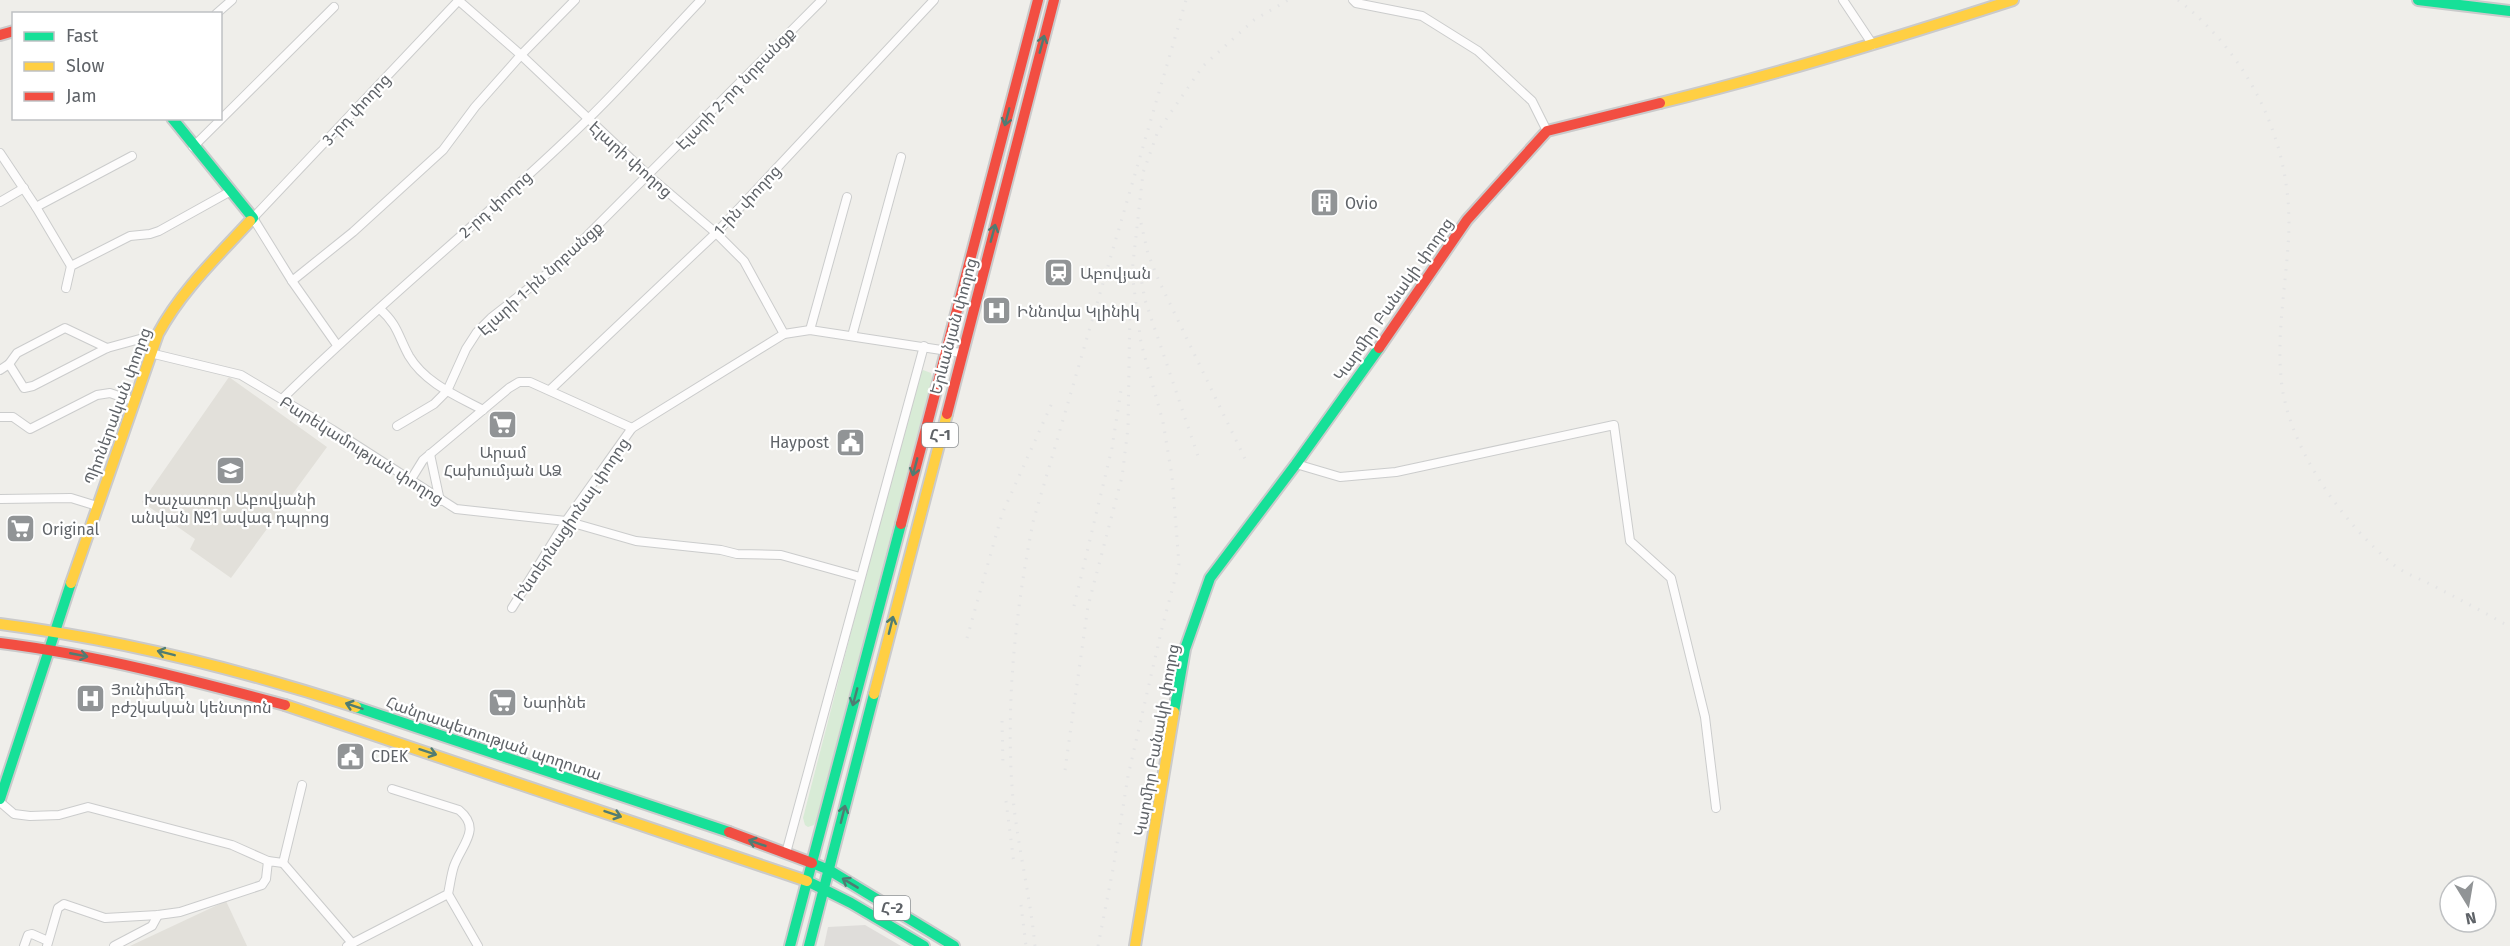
<svg xmlns="http://www.w3.org/2000/svg" width="2510" height="946" font-family="'Fira Sans','Noto Sans Armenian',sans-serif">
<rect width="100%" height="100%" fill="#efeeea"/>
<path fill="#dfddda" d="M865 925 901 946H824L828 927Z"/>
<g fill="#e2e0da">
<path d="M229 377 327 447 231 578 190 549 195 539 142 502Z"/>
<path d="M226 901 247 946H130Z"/>
</g>
<path fill="#d8ebd6" d="M923 370 931 373 932 378 816 821 814 825 808 827 805 825 803 818 917 377Z"/>
<g fill="none" stroke-linecap="round" stroke-linejoin="round">
<defs>
<g id="street">
<path d="M458 0 521 55 649 176 716 233 744 261 784 334"/>
<path d="M1353 0 1356 3 1422 16 1478 51 1532 101 1547 131"/>
<path d="M1843 0 1873 45"/>
<path d="M216 14 232 0"/>
<path d="M193 147 334 7"/>
<path d="M0 153 36 207 71 266"/>
<path d="M0 202 24 188"/>
<path d="M36 207 132 156"/>
<path d="M292 281 353 232 443 150 475 107 521 55 575 0"/>
<path d="M66 288 71 266 130 236 150 234 159 231 231 191"/>
<path d="M380 309C398 325 398 336 409 356 425 383 457 396 483 410"/>
<path d="M810 330 847 197"/>
<path d="M852 336 901 157"/>
<path d="M337 345 292 281 253 218 459 0"/>
<path d="M150 353 241 375 333 430 456 509 566 521 636 541 721 550 737 554 781 555 860 577"/>
<path d="M9 364 17 353 65 328 107 348"/>
<path d="M0 370 9 364 24 388 33 386 107 348 158 334"/>
<path d="M550 390 716 233 934 0"/>
<path d="M282 399C380 302 489 216 588 119 627 81 663 40 701 0"/>
<path d="M0 417H13L30 429 97 395 110 393 133 401"/>
<path d="M397 426 434 404 447 391 466 349 477 332 491 318 557 266 822 0"/>
<path d="M430 454 440 501"/>
<path d="M1296 464 1340 477 1396 472 1614 425 1630 541 1671 578 1705 717 1716 808"/>
<path d="M410 481 423 460 509 388 519 382H530L632 428"/>
<path d="M0 499 71 498 97 506"/>
<path d="M512 608 566 521 632 428 784 334 810 330 961 353"/>
<path d="M0 802 14 814 30 816 59 815 88 807 232 845 268 861"/>
<path d="M786 853 924 346"/>
<path d="M283 863 352 943"/>
<path d="M448 894 478 946"/>
<path d="M24 946 28 935 32 934 48 941"/>
<path d="M47 946 58 908 64 904 105 918 158 915 180 912 262 885 266 879 268 861 283 863 302 785"/>
<path d="M114 946 152 926 158 915"/>
<path d="M347 946 448 894C450 885 451 875 454 866 462 844 482 829 459 810L392 789"/>
</g>
<g id="fast">
<path d="M2418 0 2510 11"/>
<path d="M172 118 253 218 250 221"/>
<path d="M356 707 729 832"/>
<path d="M1174 712 1185 649 1210 578 1296 464 1379 348"/>
<path d="M0 799 71 583"/>
<path d="M812 863 829 870 954 946"/>
<path d="M807 881 851 903 924 946"/>
<path d="M790 946 901 524"/>
<path d="M809 946 874 694"/>
</g>
<g id="slow">
<path d="M1660 103C1779 74 1896 38 2013 0"/>
<path d="M71 583 158 334C181 291 217 257 250 221"/>
<path d="M0 624C122 640 239 669 356 707"/>
<path d="M874 694 947 414"/>
<path d="M285 705 807 881"/>
<path d="M1135 946 1174 712"/>
</g>
<g id="jam">
<path d="M0 35 14 31"/>
<path d="M1379 348 1467 220 1547 131 1660 103"/>
<path d="M947 414 1054 0"/>
<path d="M901 524 1038 0"/>
<path d="M0 643C97 655 191 680 285 705"/>
<path d="M729 832 812 863"/>
</g>
</defs>
<use href="#street" stroke="#cbcccc" stroke-width="10"/>
<use href="#fast" stroke="#cacacb" stroke-width="14"/>
<use href="#slow" stroke="#cacacb" stroke-width="14"/>
<use href="#jam" stroke="#cacacb" stroke-width="14"/>
<use href="#street" stroke="#fdfcfc" stroke-width="8"/>
<use href="#fast" stroke="#16e098" stroke-width="10"/>
<use href="#slow" stroke="#ffcf43" stroke-width="10"/>
<use href="#jam" stroke="#f24e42" stroke-width="10"/>
<g stroke="#e4e4e4" stroke-width="3" stroke-dasharray="1.5 8" stroke-linecap="butt">
<path d="M2178 0C2253 58 2296 151 2288 246 2285 290 2277 334 2281 378 2287 446 2342 523 2394 565 2404 573 2418 578 2430 584 2457 598 2484 612 2510 627"/>
<path d="M1141 223 1148 254 1159 281 1247 463"/>
<path d="M1140 273 1145 300 1200 462"/>
<path d="M1074 606 1112 448 1121 390"/>
<path d="M967 638 1002 514 1052 403"/>
<path d="M1002 721 1003 766"/>
<path d="M1065 770 1088 606 1122 477 1128 428 1130 306"/>
<path d="M1006 801 1014 864"/>
<path d="M1021 905 1026 946"/>
<path d="M1035 946C1030 893 1016 840 1012 787 1006 698 1016 609 1033 522L1186 0"/>
<path d="M1098 946 1113 869 1128 776 1162 628 1179 564 1172 476 1163 422 1141 343 1132 272 1143 173 1158 131 1203 66 1254 20 1288 0"/>
</g>
</g>
<defs><path id="oneway-shaft" d="M-6 0H5M1.5-3L5.5 0L1.5 3" fill="none" stroke-width="1.6" stroke-linecap="round" stroke-linejoin="round" transform="scale(1.5)"/></defs>
<g stroke="#507c72">
<use href="#oneway-shaft" transform="translate(1042 44) rotate(-75)"/>
<use href="#oneway-shaft" transform="translate(1007 117) rotate(105)"/>
<use href="#oneway-shaft" transform="translate(993 233) rotate(-75)"/>
<use href="#oneway-shaft" transform="translate(915 467) rotate(105)"/>
<use href="#oneway-shaft" transform="translate(891 625) rotate(-76)"/>
<use href="#oneway-shaft" transform="translate(166 653) rotate(-166)"/>
<use href="#oneway-shaft" transform="translate(79 655) rotate(11)"/>
<use href="#oneway-shaft" transform="translate(855 697) rotate(105)"/>
<use href="#oneway-shaft" transform="translate(354 706) rotate(-161)"/>
<use href="#oneway-shaft" transform="translate(428 752) rotate(18)"/>
<use href="#oneway-shaft" transform="translate(613 814) rotate(19)"/>
<use href="#oneway-shaft" transform="translate(843 814) rotate(-76)"/>
<use href="#oneway-shaft" transform="translate(757 843) rotate(-161)"/>
<use href="#oneway-shaft" transform="translate(850 883) rotate(-149)"/>
</g>
<defs>
<symbol id="building-square" viewBox="-11 -11 22 22"><rect x="-9" y="-9" width="18" height="18" rx="4" fill="#919496" stroke="#fff"/><path d="M-4-6H4V6H1V3H-1V6H-4ZM-2.5-4.3h1.7v1.8h-1.7ZM.8-4.3h1.7v1.8H.8ZM-2.5-1h1.7V.8h-1.7ZM.8-1h1.7V.8H.8Z" fill="#fff"/></symbol>
<symbol id="station-square" viewBox="-11 -11 22 22"><rect x="-9" y="-9" width="18" height="18" rx="4" fill="#919496" stroke="#fff"/><path d="M-3-6H3Q5-6 5-4V2Q5 4 3 4L4.5 6H3L1.5 4h-3L-3 6H-4.5L-3 4Q-5 4-5 2V-4Q-5-6-3-6ZM-3.5-4v3h7v-3ZM-3.5 1v1.5H-2V1ZM2 1v1.5H3.5V1Z" fill="#fff"/></symbol>
<symbol id="hospital-square" viewBox="-11 -11 22 22"><rect x="-9" y="-9" width="18" height="18" rx="4" fill="#919496" stroke="#fff"/><path d="M-5-5h3v3.5h4V-5h3V5h-3V1.5h-4V5h-3Z" fill="#fff"/></symbol>
<symbol id="supermarket-square" viewBox="-11 -11 22 22"><rect x="-9" y="-9" width="18" height="18" rx="4" fill="#919496" stroke="#fff"/><path d="M-6-5.5h2.5l.6 2H6L4.5 2H-2.5L-4.4-4H-6ZM-1.5 3.2a1.3 1.3 0 1 0 .1 0ZM3 3.2a1.3 1.3 0 1 0 .1 0Z" fill="#fff"/></symbol>
<symbol id="civic-square" viewBox="-11 -11 22 22"><rect x="-9" y="-9" width="18" height="18" rx="4" fill="#919496" stroke="#fff"/><path d="M-.6-6.5H3V-4.5H.6V-3L4-1V1h2V6H-6V1h2V-1L-.6-3ZM-1.2 2.5V6h2.4V2.5Z" fill="#fff"/></symbol>
<symbol id="school-square" viewBox="-11 -11 22 22"><rect x="-9" y="-9" width="18" height="18" rx="4" fill="#919496" stroke="#fff"/><path d="M0-5L7-2L0 1L-7-2ZM-4 1L0 2.5L4 1V4Q0 6-4 4Z" fill="#fff"/></symbol>
</defs>
<g fill-rule="evenodd">
<use href="#building-square" x="1308" y="186" width="33" height="33"/>
<use href="#station-square" x="1042" y="256" width="33" height="33"/>
<use href="#hospital-square" x="980" y="294" width="33" height="33"/>
<use href="#supermarket-square" x="486" y="408" width="33" height="33"/>
<use href="#civic-square" x="834" y="426" width="33" height="33"/>
<use href="#school-square" x="214" y="454" width="33" height="33"/>
<use href="#supermarket-square" x="4" y="512" width="33" height="33"/>
<use href="#hospital-square" x="74" y="682" width="33" height="33"/>
<use href="#supermarket-square" x="486" y="686" width="33" height="33"/>
<use href="#civic-square" x="334" y="740" width="33" height="33"/>
</g>
<g text-anchor="middle" stroke-width="4.5" stroke-linejoin="round" paint-order="stroke">
<g fill="#fff" stroke="#8f9295" stroke-width="1.5">
<rect x="922" y="423" width="36" height="24" rx="4.5"/>
<rect x="874" y="896" width="36" height="24" rx="4.5"/>
</g>
<g font-size="15" font-weight="bold" fill="#5f6368">
<text x="940" y="440">Հ-1</text>
<text x="892" y="913">Հ-2</text>
</g>
<g font-size="16" fill="#5f6368" stroke="#fff">
<text transform="translate(735 88) rotate(-46)" y="6">Էլարի 2-րդ նրբանցք</text>
<text transform="translate(356 109) rotate(-47)" y="6">3-րդ փողոց</text>
<text transform="translate(631 159) rotate(42)" y="6">Էլարի փողոց</text>
<text transform="translate(747 200) rotate(-47)" y="6">1-ին փողոց</text>
<text transform="translate(495 204) rotate(-42)" y="6">2-րդ փողոց</text>
<text transform="translate(540 278) rotate(-42)" y="6">Էլարի 1-ին նրբանցք</text>
<text transform="translate(1393 299) rotate(-55)" y="6">Կարմիր Բանակի փողոց</text>
<text transform="translate(953 326) rotate(-75)" y="6">Երևանյան փողոց</text>
<text transform="translate(117 406) rotate(-70)" y="6">Պիոներական փողոց</text>
<text transform="translate(362 450) rotate(32)" y="6">Բարեկամության փողոց</text>
<text transform="translate(571 519) rotate(-56)" y="6">Ինտերնացիոնալ փողոց</text>
<text transform="translate(494 738) rotate(19)" y="6">Հանրապետության պողոտա</text>
<text transform="translate(1156 740) rotate(-80)" y="6">Կարմիր Բանակի փողոց</text>
</g>
<g font-size="16" fill="#5f6368" stroke="#fff" text-anchor="start">
<text x="1345" y="209">Ovio</text>
<text x="1080" y="279">Աբովյան</text>
<text x="1017" y="317">Իննովա Կլինիկ</text>
<text x="829" y="448" text-anchor="end">Haypost</text>
<text x="503" y="458" text-anchor="middle">Արամ<tspan x="503" dy="18">Հախումյան ԱՁ</tspan></text>
<text x="230" y="505" text-anchor="middle">Խաչատուր Աբովյանի<tspan x="230" dy="18">անվան №1 ավագ դպրոց</tspan></text>
<text x="42" y="535">Original</text>
<text x="111" y="695">Յունիմեդ<tspan x="111" dy="18">բժշկական կենտրոն</tspan></text>
<text x="523" y="708">Նարինե</text>
<text x="371" y="762">CDEK</text>
</g>
</g>
<rect x="12" y="12" width="210" height="108" fill="#ffffff" stroke="#bfc1c3" stroke-width="1.5"/>
<rect x="24" y="32" width="30" height="9" fill="#16e098" stroke="#bfc1c3" stroke-width="1.5"/>
<text x="66" y="42" font-size="18" fill="#5f6368">Fast</text>
<rect x="24" y="62" width="30" height="9" fill="#ffcf43" stroke="#bfc1c3" stroke-width="1.5"/>
<text x="66" y="72" font-size="18" fill="#5f6368">Slow</text>
<rect x="24" y="92" width="30" height="9" fill="#f24e42" stroke="#bfc1c3" stroke-width="1.5"/>
<text x="66" y="102" font-size="18" fill="#5f6368">Jam</text>
<g transform="translate(2468 904) rotate(169)"><circle r="28" fill="#ffffff" stroke="#bfc1c3" stroke-width="1.5"/>
<path d="M0-4.5L10 22L0 15L-10 22Z" fill="#919496"/>
<text y="-9" font-size="16" font-weight="bold" text-anchor="middle" fill="#5f6368">N</text>
</g>
</svg>
